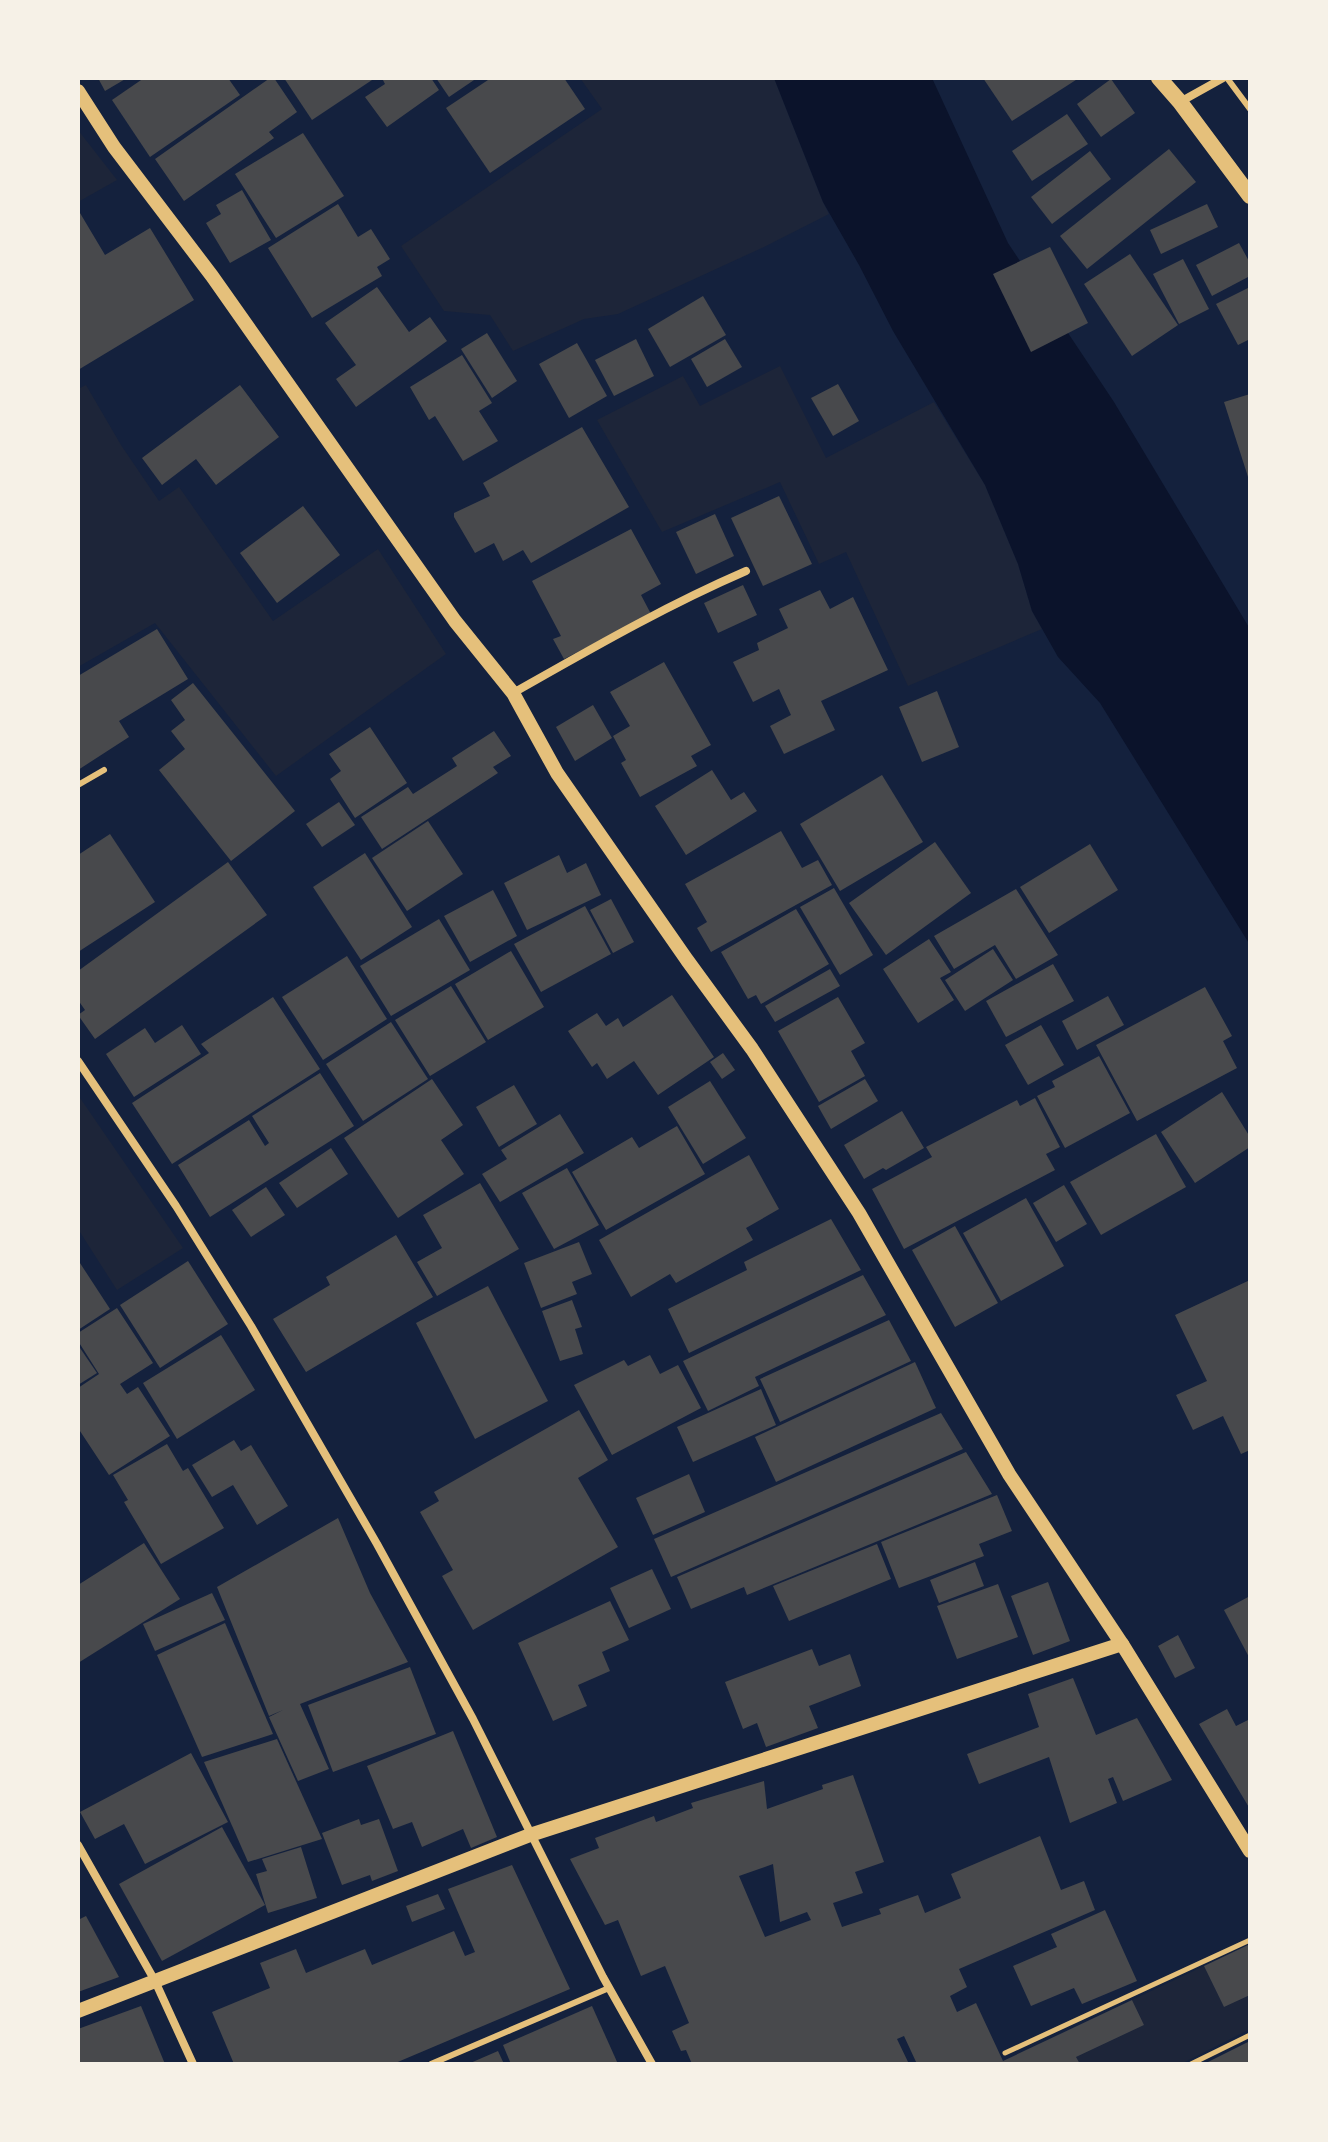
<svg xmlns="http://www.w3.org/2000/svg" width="1328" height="2142" font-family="Inter,sans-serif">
<rect width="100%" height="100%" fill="#14213d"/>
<g fill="#1d2539">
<path d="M580 78H774L823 202 829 214 764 247 618 314 584 319 513 351 490 315 444 311 401 246 602 109Z"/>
<path d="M78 130 117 180 78 202Z"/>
<path d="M780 366 826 458 934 402 985 485 1018 564 1032 611 1042 629 908 686 846 552 819 564 780 482 662 532 597 420 683 376 700 406Z"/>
<path d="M86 385 121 445 159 501 179 487 273 621 378 549 446 654 276 776 155 623 78 667V389Z"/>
<path d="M78 1095 183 1248 117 1290 78 1229Z"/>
<path d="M1204 1966 1224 2007 1250 1995V2029L1181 2064H1080L1076 2057 1144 2025 1132 2000Z"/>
</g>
<path fill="#0b132b" d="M774 78H932L1008 243 1114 402 1250 629V945L1100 703 1058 657 1032 611 1018 564 985 485 893 331 859 265 823 202Z"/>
<g fill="#48494c" fill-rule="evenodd">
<path d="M98 78H127L105 91Z"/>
<path d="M144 78H228L240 95 150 157 112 100Z"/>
<path d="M270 78H274L297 112 269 132 274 138 184 201 155 159Z"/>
<path d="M284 78H375L312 120Z"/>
<path d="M382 78H431L439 90 387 127 365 97 385 84Z"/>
<path d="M436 78H477L449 97Z"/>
<path d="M491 78H564L585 109 490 173 446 108Z"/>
<path d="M983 78H1079L1012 121Z"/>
<path d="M1111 79 1135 113 1101 137 1077 104Z"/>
<path d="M1067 114 1088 144 1032 181 1012 151Z"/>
<path d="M303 133 344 196 276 238 235 174Z"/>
<path d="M1169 149 1196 182 1087 269 1060 236Z"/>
<path d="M1090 151 1111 179 1052 224 1031 197Z"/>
<path d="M242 190 271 240 230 263 206 223 221 214 216 205Z"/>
<path d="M338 204 358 237 371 229 390 259 377 267 382 276 312 318 268 248Z"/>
<path d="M1207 204 1218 227 1161 254 1150 230Z"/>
<path d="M80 213 105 255 150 228 194 300 78 370V214Z"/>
<path d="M1239 243 1250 263V276L1212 296 1196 265Z"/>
<path d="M1050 247 1088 323 1031 352 993 274Z"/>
<path d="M1130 254 1178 325 1132 356 1084 284Z"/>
<path d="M1183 259 1209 309 1179 324 1153 274Z"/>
<path d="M377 287 409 332 430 317 447 341 356 407 336 379 356 365 325 323Z"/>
<path d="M1250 287V339L1238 345 1216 304Z"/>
<path d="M703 296 726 335 670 367 648 329Z"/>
<path d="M487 333 517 381 492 398 461 349Z"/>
<path d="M636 339 654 376 614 396 595 360Z"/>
<path d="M725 339 742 367 707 387 691 359Z"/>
<path d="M577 343 607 396 569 418 539 364Z"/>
<path d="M462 355 492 403 479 411 498 441 463 461 435 416 429 420 410 387Z"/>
<path d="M838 384 859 421 833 436 811 398Z"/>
<path d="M240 385 279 437 216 485 196 459 162 485 142 458Z"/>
<path d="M1250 394V480H1249L1224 402Z"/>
<path d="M582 427 629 507 531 563 523 550 503 561 494 543 475 553 454 517V513L490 496 483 483Z"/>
<path d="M779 496 812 564 763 586 731 518Z"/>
<path d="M303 506 340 555 277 603 240 553Z"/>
<path d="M715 514 734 556 696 574 676 532Z"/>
<path d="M631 529 661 584 641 595 651 614 564 659 553 639 561 636 532 581Z"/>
<path d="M743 585 757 615 718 633 704 603Z"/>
<path d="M820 590 830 609 853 597 888 670 821 701 835 730 784 754 770 726 791 715 779 689 753 702 733 662 759 650 757 643 788 628 779 609Z"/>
<path d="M157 629 188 679 119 721 129 737 78 770V676Z"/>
<path d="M664 662 711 745 691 756 697 766 640 797 621 763 626 760 613 736 630 726 610 692Z"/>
<path d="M193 683 295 811 231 861 159 770 185 749 171 731 185 720 171 700Z"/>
<path d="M937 691 959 747 922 762 899 707Z"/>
<path d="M593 705 612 738 575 761 556 727Z"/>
<path d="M370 727 407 783 355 818 330 779 341 771 329 754Z"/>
<path d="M494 731 511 756 493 767 498 773 382 849 361 817 408 787 413 794 457 766 452 758Z"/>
<path d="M712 770 731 800 744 792 757 811 686 855 655 806Z"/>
<path d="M882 775 923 842 840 891 800 824Z"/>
<path d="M339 802 355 825 322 847 306 824Z"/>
<path d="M428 821 463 874 407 911 372 858Z"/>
<path d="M781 831 802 868 818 860 832 885 711 952 697 928 707 922 685 884Z"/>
<path d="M110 834 155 902 78 952V855Z"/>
<path d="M935 842 971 893 886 955 849 903Z"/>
<path d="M1090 844 1118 890 1049 933 1020 887Z"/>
<path d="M365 853 412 927 361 960 313 887Z"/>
<path d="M559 855 567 873 586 863 601 895 527 930 504 883Z"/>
<path d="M228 862 267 915 95 1039 78 1015 85 1010 78 1000V971Z"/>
<path d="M834 888 873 955 840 975 800 907Z"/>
<path d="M1016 889 1058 955 1016 979 995 945 954 969 934 936Z"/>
<path d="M493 890 517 936 470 962 444 916Z"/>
<path d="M611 899 634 942 613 953 590 910Z"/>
<path d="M585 906 611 954 541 992 514 944Z"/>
<path d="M796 909 829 964 761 1004 756 995 748 999 721 952Z"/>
<path d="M439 919 470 970 391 1016 360 966Z"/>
<path d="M929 939 951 972 940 978 954 1000 918 1023 883 969Z"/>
<path d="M993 949 1013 980 965 1011 945 980Z"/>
<path d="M511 951 544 1007 488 1040 455 984Z"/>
<path d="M347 956 387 1019 323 1060 282 997Z"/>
<path d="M1053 964 1074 1001 1006 1037 986 1001Z"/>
<path d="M830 969 840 986 775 1022 765 1006Z"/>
<path d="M451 986 486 1042 430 1076 395 1020Z"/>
<path d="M1205 987 1232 1036 1223 1041 1237 1068 1137 1121 1096 1045Z"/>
<path d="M672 995 714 1057 658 1095 634 1061 607 1079 597 1063 592 1067 568 1031 597 1013 606 1026 618 1018 623 1027Z"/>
<path d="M1108 996 1124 1025 1077 1050 1062 1021Z"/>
<path d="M273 997 320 1069 172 1164 132 1103 209 1053 201 1044Z"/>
<path d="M838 997 865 1043 851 1051 865 1076 819 1102 778 1031Z"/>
<path d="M391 1022 428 1079 363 1121 326 1064Z"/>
<path d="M182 1025 201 1054 134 1097 106 1054 145 1028 155 1043Z"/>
<path d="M1041 1025 1064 1065 1028 1085 1005 1045Z"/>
<path d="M723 1053 735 1070 722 1079 710 1062Z"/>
<path d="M1099 1056 1130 1113 1065 1148 1037 1096 1055 1087 1052 1081Z"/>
<path d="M320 1073 354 1126 210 1217 178 1165 249 1120 265 1146 269 1143 252 1116Z"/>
<path d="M432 1079 463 1125 441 1140 464 1174 398 1218 344 1138Z"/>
<path d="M865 1079 878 1101 831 1129 818 1106Z"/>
<path d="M710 1081 746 1138 703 1164 668 1107Z"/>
<path d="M514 1085 537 1124 499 1147 476 1107Z"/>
<path d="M1222 1092 1250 1137V1147L1195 1183 1161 1132Z"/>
<path d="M1035 1098 1060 1147 1046 1154 1055 1170 904 1249 872 1189 932 1157 926 1147 1017 1100 1020 1106Z"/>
<path d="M902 1111 924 1148 886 1170 883 1168 864 1179 844 1145Z"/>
<path d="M560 1114 584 1153 500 1202 482 1174 507 1159 501 1150Z"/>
<path d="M677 1126 705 1174 606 1230 572 1172 632 1137 639 1148Z"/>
<path d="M1156 1134 1186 1187 1101 1235 1070 1182Z"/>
<path d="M331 1148 348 1174 297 1208 279 1183Z"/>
<path d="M749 1155 779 1209 746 1228 753 1240 676 1283 670 1274 631 1297 599 1240Z"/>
<path d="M567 1168 599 1225 554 1249 522 1193Z"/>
<path d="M480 1183 519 1249 437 1296 417 1262 442 1248 423 1215Z"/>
<path d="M1064 1185 1087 1224 1056 1242 1033 1203Z"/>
<path d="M266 1187 285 1215 251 1237 232 1210Z"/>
<path d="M1026 1198 1064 1266 1001 1301 963 1233Z"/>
<path d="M831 1219 861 1270 689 1353 668 1309 747 1270 744 1262Z"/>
<path d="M955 1226 998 1303 955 1327 912 1250Z"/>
<path d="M396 1235 433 1297 306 1372 273 1319 330 1285 326 1277Z"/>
<path d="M579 1242 592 1274 572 1282 577 1294 541 1308 524 1263Z"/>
<path d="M78 1260 110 1309 78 1330Z"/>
<path d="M188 1261 228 1324 160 1368 120 1305Z"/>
<path d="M863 1275 886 1315 755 1377 759 1386 708 1411 683 1361Z"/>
<path d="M1250 1280V1450L1241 1454 1223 1416 1193 1430 1176 1395 1207 1381 1175 1315Z"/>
<path d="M488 1286 548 1401 475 1439 416 1323Z"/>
<path d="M572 1300 582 1327 575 1329 583 1354 560 1361 542 1311Z"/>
<path d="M117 1308 153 1363 120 1384 127 1394 138 1387 170 1436 109 1475 78 1428V1388L99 1374 78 1341V1333Z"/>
<path d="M889 1320 911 1361 780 1422 760 1379Z"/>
<path d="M221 1335 255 1390 177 1439 143 1383Z"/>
<path d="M78 1345 97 1373 78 1385Z"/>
<path d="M650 1355 660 1374 678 1365 701 1408 612 1455 574 1385 624 1360 628 1366Z"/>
<path d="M915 1362 936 1408 776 1482 755 1437Z"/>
<path d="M761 1389 776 1425 693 1462 677 1427Z"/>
<path d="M579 1410 608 1460 578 1478 618 1547 473 1630 442 1576 453 1570 420 1512 439 1501 434 1492Z"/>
<path d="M941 1413 963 1449 671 1577 654 1539Z"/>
<path d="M234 1440 241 1451 251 1445 288 1506 257 1525 233 1485 212 1497 192 1465Z"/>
<path d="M167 1444 183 1471 188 1468 224 1528 161 1564 124 1502 128 1500 113 1475Z"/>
<path d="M966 1452 992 1494 747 1595 744 1587 691 1609 677 1577Z"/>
<path d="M689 1474 705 1512 653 1535 636 1498Z"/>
<path d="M997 1495 1012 1531 979 1544 984 1556 899 1588 881 1542Z"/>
<path d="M338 1518 370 1593 408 1662 300 1704 329 1769 298 1781 269 1717 283 1710 269 1716 217 1587Z"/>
<path d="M144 1543 180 1599 78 1663V1585Z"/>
<path d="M877 1544 891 1579 789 1621 773 1586Z"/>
<path d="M975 1562 984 1586 939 1603 930 1580Z"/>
<path d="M652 1569 671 1609 629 1628 610 1588Z"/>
<path d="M1048 1582 1070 1641 1033 1655 1011 1596Z"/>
<path d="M998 1584 1018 1637 957 1659 937 1606Z"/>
<path d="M212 1593 225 1620 155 1651 143 1624Z"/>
<path d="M1250 1596V1659L1224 1610Z"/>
<path d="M610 1601 629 1640 602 1652 610 1671 578 1685 587 1706 553 1721 518 1643Z"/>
<path d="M225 1623 273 1734 202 1757 157 1655Z"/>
<path d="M1178 1635 1195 1668 1175 1678 1158 1646Z"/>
<path d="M812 1649 819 1666 850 1654 861 1686 809 1706 818 1728 766 1747 757 1723 743 1729 725 1682Z"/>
<path d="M410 1667 436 1734 333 1772 308 1705Z"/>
<path d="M1073 1678 1096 1735 1137 1718 1172 1780 1123 1801 1113 1777 1108 1779 1117 1803 1070 1823 1049 1757 979 1784 967 1754 1039 1727 1028 1694Z"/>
<path d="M1227 1709 1236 1726 1250 1719V1809L1199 1724Z"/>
<path d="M453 1731 497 1837 471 1848 463 1829 422 1847 412 1822 393 1829 367 1766Z"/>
<path d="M277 1739 322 1839 248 1862 204 1762Z"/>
<path d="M191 1753 228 1822 145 1864 124 1824 95 1839 80 1812Z"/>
<path d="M853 1775 884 1862 855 1872 863 1893 833 1903 842 1927 881 1914 879 1909 918 1895 925 1913 961 1898 951 1874 1040 1836 1061 1890 1084 1881 1095 1910 959 1969 967 1987 950 1996 957 2012 976 2003 1003 2061 1132 2000 1144 2025 1076 2057 1080 2064H917L904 2036 897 2039 909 2064H692L686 2050 681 2051 672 2031 689 2023 665 1966 641 1976 618 1920 605 1925 570 1859 599 1848 595 1838 654 1816 656 1822 693 1808 691 1803 764 1781 767 1809 823 1789 822 1785ZM773 1864 780 1922 807 1912 811 1920 765 1937 739 1876Z"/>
<path d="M359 1819 361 1825 379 1819 398 1871 372 1881 370 1875 342 1885 322 1833Z"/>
<path d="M222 1827 265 1905 162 1961 119 1884Z"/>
<path d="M301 1847 317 1898 268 1913 256 1874 267 1871 262 1859Z"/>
<path d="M512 1865 570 1989 393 2064H234L212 2012 270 1988 260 1963 296 1949 306 1973 365 1949 372 1965 454 1931 465 1956 475 1952 448 1889Z"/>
<path d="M438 1894 445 1909 412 1922 406 1906Z"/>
<path d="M1105 1910 1137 1981 1082 2004 1074 1988 1031 2006 1013 1966 1057 1947 1051 1934Z"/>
<path d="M86 1916 119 1977 78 1992V1920Z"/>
<path d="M1250 1944V1995L1224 2007 1204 1966Z"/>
<path d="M141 2006 165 2064H78V2029Z"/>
<path d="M592 2006 618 2064H511L503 2045Z"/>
<path d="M1250 2041V2064H1204Z"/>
<path d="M498 2051 504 2064H468Z"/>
</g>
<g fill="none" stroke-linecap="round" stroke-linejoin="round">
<g stroke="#e5c07b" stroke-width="5">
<path d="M1005 2053 1250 1940"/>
<path d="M1191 2064 1250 2035"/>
</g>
<g stroke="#e5c07b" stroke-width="6">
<path d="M1227 78 1250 109"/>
<path d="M78 785 104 770"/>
<path d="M431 2064 609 1988"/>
</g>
<g stroke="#e5c07b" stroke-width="8">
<path d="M1180 102 1223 78"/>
<path d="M513 693C589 650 665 606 746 571"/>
<path d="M78 1061 176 1206 251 1326 377 1544 473 1719 603 1977 652 2064"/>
<path d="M78 1845 155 1981 193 2064"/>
</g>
<g stroke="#e5c07b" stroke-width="14">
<path d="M78 91 114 147 212 276 455 621 513 693 557 773 687 960 752 1049 859 1213 1009 1474 1122 1644 1250 1851"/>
<path d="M78 2011 530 1835 1122 1644"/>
</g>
<path stroke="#e5c07b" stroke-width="16" d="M1159 78 1180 102 1250 196"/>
</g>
<rect width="1328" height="2142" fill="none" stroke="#f6f1e7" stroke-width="160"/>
</svg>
